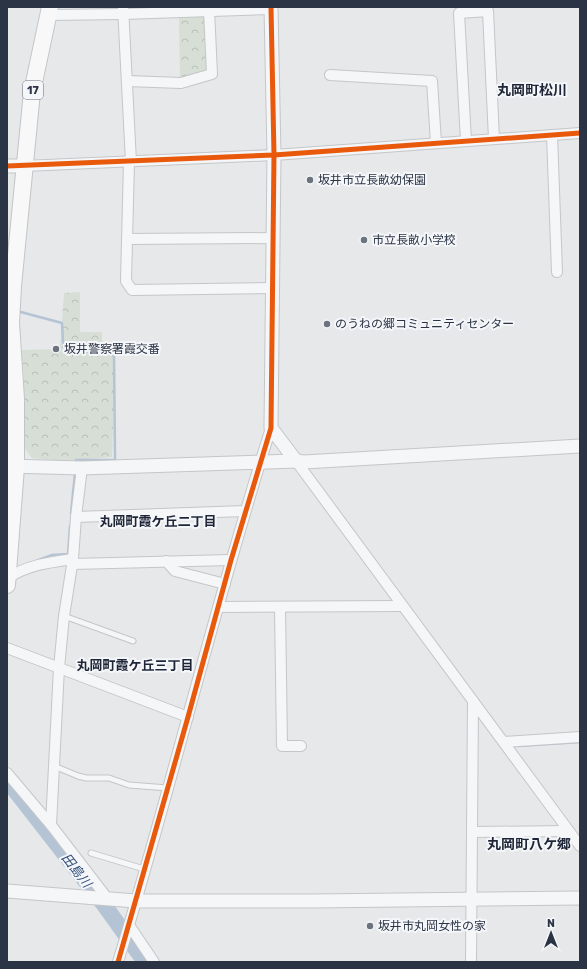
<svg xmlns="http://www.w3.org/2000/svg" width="587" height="969" font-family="Rubik,'Noto Sans JP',sans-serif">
<defs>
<pattern id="park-crowns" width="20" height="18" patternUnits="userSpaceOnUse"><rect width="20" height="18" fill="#d6ded6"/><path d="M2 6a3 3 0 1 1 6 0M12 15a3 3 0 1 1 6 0" fill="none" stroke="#b8bfb9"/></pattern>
</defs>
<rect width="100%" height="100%" fill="#e6e8ea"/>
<g fill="url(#park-crowns)">
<path d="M207 16 209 73 180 78 179 17Z"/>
<path d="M80 292V332H102V345L115 356 112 457 62 461 32 458 25 449 24 377 21 350 60 349 64 293Z"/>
</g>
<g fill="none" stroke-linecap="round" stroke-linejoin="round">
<g stroke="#b4c4d5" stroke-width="2.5">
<path d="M17 311 62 323 63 342 67 351 114 352 115 460H76V464"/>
<path d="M71 513 75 473"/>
<path d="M36 561 52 555 68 554 70 526"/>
<path d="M518 746 580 742"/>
</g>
<path stroke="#b4c4d5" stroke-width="16" d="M7 780 105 906 145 962"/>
<defs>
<g id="service">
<path d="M64 616 133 641"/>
<path d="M54 766 78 776 86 778H109L129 785 168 788"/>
<path d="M91 853 144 869"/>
</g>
<g id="minor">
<path d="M123 7 131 162"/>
<path d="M49 15 123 14 271 9"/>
<path d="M330 75 432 81 436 143"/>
<path d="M127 81 181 83 212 74 209 10"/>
<path d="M552 135 557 272"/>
<path d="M466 141 459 13 488 11 494 139"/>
<path d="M129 162 126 281 132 290 272 288"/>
<path d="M24 166 274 155 580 133"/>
<path d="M127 239 273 238"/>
<path d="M296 461 580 846"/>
<path d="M76 517 245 511"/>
<path d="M166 561 175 571 225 584"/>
<path d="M72 564 231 560"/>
<path d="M8 578C27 565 51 562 73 559"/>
<path d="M219 607 402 606"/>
<path d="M280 607 282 746H301"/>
<path d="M7 648 188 717"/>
<path d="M504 742 580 737"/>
<path d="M7 773 51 825 107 898"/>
<path d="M51 825 59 668 64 616 73 559 76 517 82 468"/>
<path d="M472 832 569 831"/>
<path d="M129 925 154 962"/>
<path d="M118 962C172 785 215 604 271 428"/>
<path d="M471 962 473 701"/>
</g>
<g id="tertiary">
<path d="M271 7 274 155 271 428 296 461"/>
<path d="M7 166H24"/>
<path d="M7 466 82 468 296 461 304 462 580 446"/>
<path d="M7 891 136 901H312L580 898"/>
</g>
<path id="primary" d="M7 585 16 467V399L11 323 13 286 32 92 50 7"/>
</defs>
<use href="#service" stroke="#c4c6c8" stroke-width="7"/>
<use href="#minor" stroke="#c4c6c8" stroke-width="12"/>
<use href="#tertiary" stroke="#c4c6c8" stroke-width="15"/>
<use href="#primary" stroke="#c2c5c8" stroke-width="18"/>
<use href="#service" stroke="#f5f6f7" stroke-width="5"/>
<use href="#minor" stroke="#f5f6f7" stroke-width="10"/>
<use href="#tertiary" stroke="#f5f6f7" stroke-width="13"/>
<use href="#primary" stroke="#f8f8f8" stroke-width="16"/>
<defs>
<g id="cycleway">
<path d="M7 166 274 155 580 133"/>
<path d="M118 962 188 717 231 560 271 428 274 155 271 7"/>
</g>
</defs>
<use href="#cycleway" stroke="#f4f6f9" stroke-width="8"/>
<use href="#cycleway" stroke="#e8590c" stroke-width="5"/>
</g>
<g fill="#6c737f" stroke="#f4f6f9" stroke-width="1.5">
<circle cx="310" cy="180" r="4"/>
<circle cx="364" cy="240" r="4"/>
<circle cx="327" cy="324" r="4"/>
<circle cx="56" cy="349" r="4"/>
<circle cx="370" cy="926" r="4"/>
</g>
<g text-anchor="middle" stroke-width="4" stroke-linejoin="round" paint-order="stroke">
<rect fill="#f4f6f9" stroke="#676e7b" stroke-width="1" x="23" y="81" width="20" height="18" rx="3"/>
<g font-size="11" font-weight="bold" fill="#2b3445">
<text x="33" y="94">17</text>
</g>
<g font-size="12" fill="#2b3445" stroke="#f4f6f9" text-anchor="start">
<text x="318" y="184">坂井市立長畝幼保園</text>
<text x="372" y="244">市立長畝小学校</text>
<text x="335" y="328">のうねの郷コミュニティセンター</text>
<text x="64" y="353">坂井警察署霞交番</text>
<text x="378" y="930">坂井市丸岡女性の家</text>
</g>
<g font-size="13" font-weight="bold" fill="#1d2536" stroke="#f4f6f9">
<text x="158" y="526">丸岡町霞ケ丘二丁目</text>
<text x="135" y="670">丸岡町霞ケ丘三丁目</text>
</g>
<g font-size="13" font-style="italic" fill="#34527a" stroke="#f4f6f9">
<text transform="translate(77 870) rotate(52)" y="5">田島川</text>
</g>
<g font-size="14" font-weight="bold" fill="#1d2536" stroke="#f4f6f9">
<text x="532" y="95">丸岡町松川</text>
<text x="529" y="849">丸岡町八ケ郷</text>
</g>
</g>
<rect width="587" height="969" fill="none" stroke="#2b3445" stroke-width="16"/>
<g transform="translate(551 933)" stroke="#f4f6f9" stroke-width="3" paint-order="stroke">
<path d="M0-3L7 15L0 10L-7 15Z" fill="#2b3445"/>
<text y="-6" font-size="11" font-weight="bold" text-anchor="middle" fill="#2b3445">N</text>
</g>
</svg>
